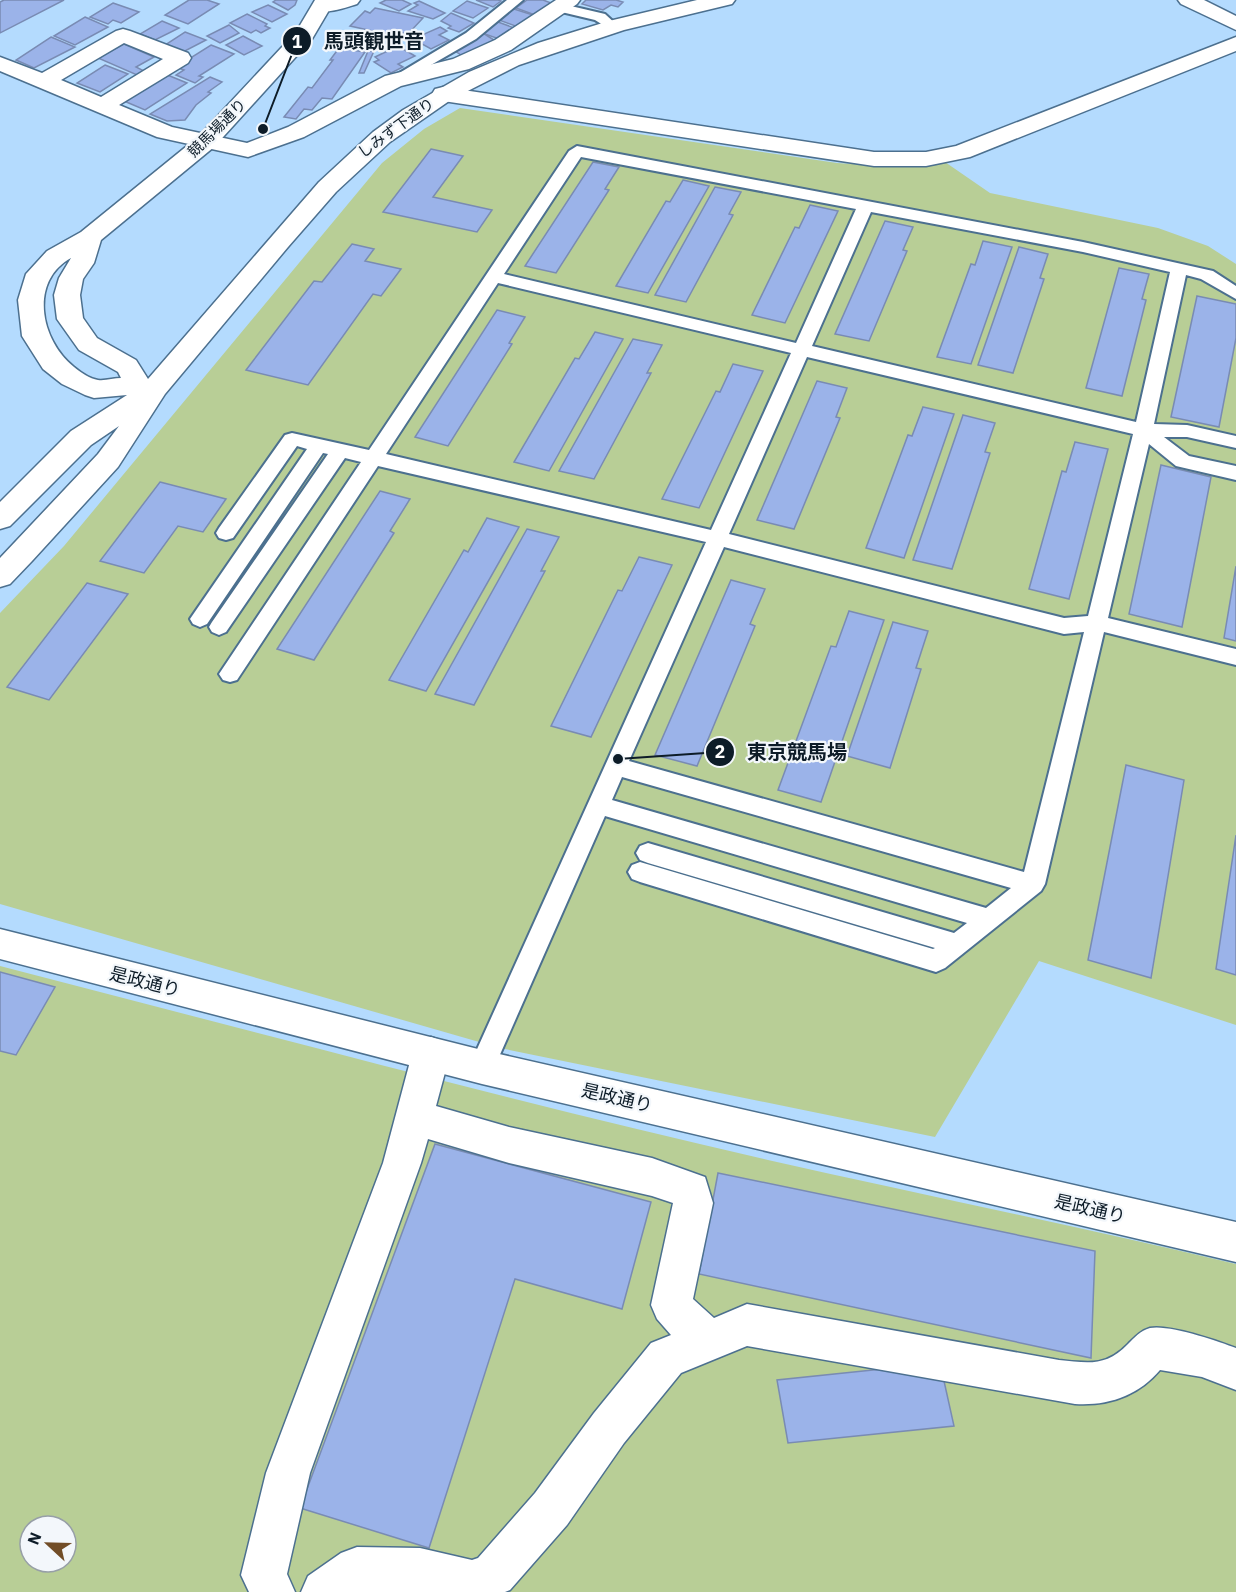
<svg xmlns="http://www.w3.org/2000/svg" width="1236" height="1592" font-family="'IBM Plex Sans','Noto Sans JP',sans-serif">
<rect width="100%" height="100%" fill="#b4dbfe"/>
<g fill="#b8ce96" fill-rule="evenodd">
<path d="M460 108 837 163 898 167 945 162 990 193 1158 228 1208 246 1236 264V1025L1039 961 935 1137 500 1048 0 904V613L64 546 382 163 424 129Z"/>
<path d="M0 966C256 1032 511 1101 768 1160 924 1195 1080 1227 1236 1264V1592H0ZM30 1526H66V1562H30Z"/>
</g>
<g fill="#9bb3e9" stroke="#798bb3" stroke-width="1.5">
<path d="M4 0H64L0 33V2Z"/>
<path d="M189 0H207L219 4 188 24 165 15Z"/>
<path d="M276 0H297L295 5 288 10 273 2Z"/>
<path d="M386 0H402L411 4 399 11 380 3Z"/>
<path d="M476 0H498L501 1 493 7Z"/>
<path d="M527 0H543L551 3 535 15 516 8Z"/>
<path d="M586 0H616L623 2 618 7 611 5 603 10 582 4Z"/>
<path d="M419 1 445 13 433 19 408 11 418 5 414 3Z"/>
<path d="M467 1 488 8 473 18 453 11Z"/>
<path d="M113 3 139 12 121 23 113 20 108 24 90 17Z"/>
<path d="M268 5 287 14 272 22 252 12Z"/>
<path d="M375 8 423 18 408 34 399 32 395 36 350 26 365 11 370 13Z"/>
<path d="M514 9 533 15 518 27 499 20Z"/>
<path d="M451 13 474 23 459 32 448 28 451 26 441 21Z"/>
<path d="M247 14 267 24 265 26 270 28 261 33 256 30 251 33 230 23Z"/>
<path d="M85 17 108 27 75 45 54 36Z"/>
<path d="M162 21 179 28 155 40 140 34Z"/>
<path d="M498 22 517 29 502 40 482 33Z"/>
<path d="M229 25 239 33 220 43 207 36Z"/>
<path d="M440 27 447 31 439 35 449 40 431 49 413 39Z"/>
<path d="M185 32 206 40 183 52 165 45Z"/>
<path d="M483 33 497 42 464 57 455 51Z"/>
<path d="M343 34 383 40 377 48 336 42Z"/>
<path d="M243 36 262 46 244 55 226 45Z"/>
<path d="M51 37 75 47 34 68 16 60Z"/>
<path d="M124 44 154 57 136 67 144 71 137 75 98 58Z"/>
<path d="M211 45 234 54 199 76 203 77 195 83 176 75 184 70 176 67Z"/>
<path d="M398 46 415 56 398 64 403 67 391 73 374 62 379 60 375 57Z"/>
<path d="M339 48 365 52 332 99 322 98 312 110 304 109 296 119 284 117 308 87 312 88 333 60H330Z"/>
<path d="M368 51H374L364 73H359Z"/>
<path d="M105 65 128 74 100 92 77 83Z"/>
<path d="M165 74 187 83 145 110 124 101Z"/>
<path d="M210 77 222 82 208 92 211 93 196 105 185 120 167 121 150 114Z"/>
<path d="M431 149 463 156 433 197 492 210 477 232 383 212Z"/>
<path d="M593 162 619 167 605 189 609 190 556 273 525 266Z"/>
<path d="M683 180 709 186 648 293 616 286 666 201 670 202Z"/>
<path d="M715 187 741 192 729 214 733 215 686 302 655 295Z"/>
<path d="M810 205 838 211 785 323 752 315 795 227 799 228Z"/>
<path d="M885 221 913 227 903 250 907 251 869 341 835 334Z"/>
<path d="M983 241 1012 247 971 364 937 357 971 264 975 265Z"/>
<path d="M352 244 374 249 365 261 401 269 381 296 373 294 308 385 246 370 314 281 322 282Z"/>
<path d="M1019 247 1048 254 1040 278 1044 279 1013 373 978 365Z"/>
<path d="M1119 268 1149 274 1142 299 1146 300 1122 396 1086 388Z"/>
<path d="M1197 296 1236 304V338L1219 427 1171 417Z"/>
<path d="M497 310 525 317 509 343 512 344 448 446 415 437Z"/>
<path d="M595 332 623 339 549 471 514 462 575 358 579 359Z"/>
<path d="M633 339 662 345 647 373H651L594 479 559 471Z"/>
<path d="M733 364 763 371 699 508 662 499 716 391 720 392Z"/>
<path d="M817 381 847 388 836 417 840 418 794 529 757 520Z"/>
<path d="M923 407 954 414 904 558 866 548 908 435 912 436Z"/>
<path d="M963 415 995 423 985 452 990 453 952 569 913 560Z"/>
<path d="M1075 442 1108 449 1069 599 1029 589 1062 471 1066 472Z"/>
<path d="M1161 465 1211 477 1182 627 1129 614Z"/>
<path d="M160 482 226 499 203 532 178 526 144 573 100 561Z"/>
<path d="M380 491 410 499 390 531 394 533 314 660 277 649Z"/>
<path d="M487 518 519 527 426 691 389 680 464 550 468 552Z"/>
<path d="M527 529 559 537 541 571H545L474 705 435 694Z"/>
<path d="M639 557 672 565 591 737 551 726 618 590 622 591Z"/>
<path d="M1236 566V641L1224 638Z"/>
<path d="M731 580 765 589 750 624 755 626 697 766 655 755Z"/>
<path d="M87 583 128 594 49 700 7 687Z"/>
<path d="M849 611 884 620 821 802 778 790 831 646 836 647Z"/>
<path d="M893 622 928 631 916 668 921 669 890 768 847 756Z"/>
<path d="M1126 765 1184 780 1151 978 1088 960Z"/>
<path d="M1236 835V975L1216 969Z"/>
<path d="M0 972 55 987 16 1055 0 1051Z"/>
<path d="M435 1144 651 1202 622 1309 515 1279 429 1548 300 1508Z"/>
<path d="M718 1173 1095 1251 1091 1358 699 1274Z"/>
<path d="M940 1363 954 1426 788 1443 777 1380Z"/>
</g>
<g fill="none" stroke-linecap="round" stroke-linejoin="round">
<defs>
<g id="service">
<path d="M507 0H523L476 39 398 84H388L386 81 466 33Z"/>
<path d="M558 3 605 14 618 26 611 30 595 20 553 10 551 7Z"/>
<path d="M577 146 1083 242 1213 271 1236 286V299L1201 279 1186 275 1154 424 1187 425 1236 436V448L1187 437H1164L1189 456 1236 466V480L1176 466 1149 444 1108 618 1236 649V665L1104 632 1045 884 1041 891 945 968 936 972 640 882 632 879 628 872 632 865 640 862 933 949 935 948 648 863 640 860 636 853 640 846 648 843 954 933 967 923 605 816 491 1075 482 1079 473 1075 469 1067 706 542 378 466 237 680 230 682 223 680 219 674 223 668 361 462 345 458 226 632 219 635 212 632 209 627 212 622 328 454 323 453 207 624 200 627 193 624 190 619 307 449 297 446 233 538 226 540 219 538 216 533 219 528 285 435 292 433 369 450 569 151ZM581 157 856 209 796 343 504 274ZM871 212 1083 252 1170 272 1136 422 812 346ZM498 283 791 353 711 530 386 454ZM807 357 1133 434 1088 616 1064 618 729 534ZM724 547 1064 634 1084 632 1024 872 629 761ZM622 777 1011 888 986 908 612 800Z"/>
</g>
<g id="minor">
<path d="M322 0H360L357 4C344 8 329 14 316 10L313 6 316 2Z"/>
<path d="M556 0H580L577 4 511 50 469 69 401 86 304 137 248 157 157 137 0 71V57L42 73 116 31 123 29 130 31 188 53 191 58 188 63 119 105 172 127 247 143 288 127 385 76 453 59 495 40ZM124 43 163 59 101 97 61 80Z"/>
<path d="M1178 0H1204L1236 16V30L1181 4Z"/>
<path d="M1236 37V51L970 157 926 166H874L443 101 435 99 432 94 435 89 443 87 874 152H926L956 146Z"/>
<path d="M431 1037 444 1042 450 1054 436 1106 509 1127 652 1158 705 1177 713 1203 693 1299 714 1318 747 1304 1059 1360C1088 1363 1106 1367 1128 1344 1135 1337 1140 1331 1150 1328 1168 1324 1218 1341 1236 1348V1390L1202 1377 1160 1370C1138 1396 1108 1406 1075 1404L747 1346 681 1373 624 1443 567 1525 510 1590 505 1592H301L308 1576 341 1553 357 1547 420 1548 472 1560 478 1558 535 1493 594 1413 651 1343 671 1335 657 1319 651 1305 673 1203 652 1196 509 1163 428 1139 421 1163 310 1473 287 1574 295 1592H249L241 1575 266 1473 383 1163 412 1054 418 1042Z"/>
</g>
<g id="tertiary">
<path d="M315 0H335L312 39 214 147 101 240 94 263 83 279 80 295 83 318 97 338 136 360 148 379 319 182 373 132 403 110 469 72 538 43 609 21 697 0H735L732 4 624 30 519 65 452 99 390 142 336 192 288 247 165 394 118 467 32 561 10 584 0 587V558L98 454 119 426 91 445 10 526 0 529V502L71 431 127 395 94 398 85 395 62 384 43 369 22 336 18 300 26 274 47 251 81 232 198 137 296 32ZM71 258 59 278 54 295 57 319 79 350 118 372 121 378C114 378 105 381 98 380 90 379 80 372 74 367 40 340 29 281 71 258Z"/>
<path d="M0 929 482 1050 1236 1222V1262L482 1084 0 959Z"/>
</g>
</defs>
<use href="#service" stroke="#4c708f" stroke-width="4"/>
<use href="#minor" stroke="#4c708f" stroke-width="3"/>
<use href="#tertiary" stroke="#4c708f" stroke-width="3"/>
<use href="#service" fill="#fff" fill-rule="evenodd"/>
<use href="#minor" fill="#fff" fill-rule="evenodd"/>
<use href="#tertiary" fill="#fff" fill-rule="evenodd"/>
</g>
<g text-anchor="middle" stroke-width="4.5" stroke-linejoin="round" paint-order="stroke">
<g font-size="15" fill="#0d1c28" stroke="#f3f7fb">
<text transform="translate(217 128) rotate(-45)" y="5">競馬場通り</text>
<text transform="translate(396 128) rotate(-36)" y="5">しみず下通り</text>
</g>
<g font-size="18" fill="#0d1c28" stroke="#f3f7fb">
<text transform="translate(145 982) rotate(14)" y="6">是政通り</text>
<text transform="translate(617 1098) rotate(13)" y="6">是政通り</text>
<text transform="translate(1090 1209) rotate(13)" y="6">是政通り</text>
</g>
</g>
<path fill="none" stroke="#0d1c28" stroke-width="2" d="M263 129L297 41M618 759L720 752"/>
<g fill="#0d1c28" stroke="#f3f7fb" stroke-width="2">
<circle cx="263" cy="129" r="6"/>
<circle cx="618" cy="759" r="6"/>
<circle cx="297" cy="41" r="15"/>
<circle cx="720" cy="752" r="15"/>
</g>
<g font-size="18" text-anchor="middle" font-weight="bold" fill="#fff">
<text x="297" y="48">1</text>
<text x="720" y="758">2</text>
</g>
<g font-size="20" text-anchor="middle" font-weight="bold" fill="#0d1c28" stroke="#f3f7fb" stroke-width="4.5" stroke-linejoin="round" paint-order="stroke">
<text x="374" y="48">馬頭観世音</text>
<text x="797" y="759">東京競馬場</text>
</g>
<g transform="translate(48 1544) rotate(292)"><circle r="28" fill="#f3f7fb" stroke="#979fa7" stroke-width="1.5"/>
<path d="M0-4.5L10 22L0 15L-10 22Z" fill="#714d27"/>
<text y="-9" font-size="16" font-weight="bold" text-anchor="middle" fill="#0d1c28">N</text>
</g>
</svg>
